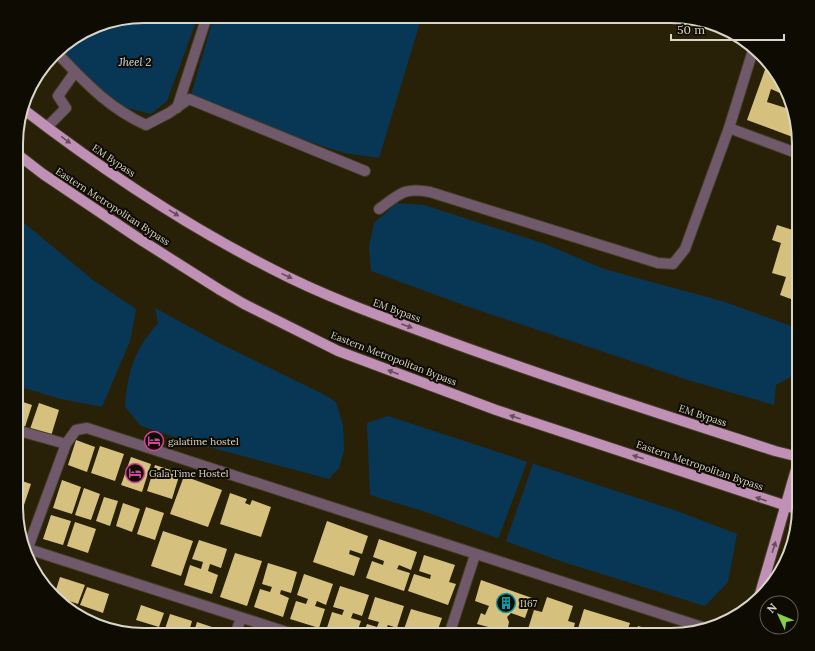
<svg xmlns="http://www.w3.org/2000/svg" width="815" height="651" font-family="Lora,serif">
<rect width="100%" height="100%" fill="#282107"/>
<g fill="#083756">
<path d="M144 16H198L167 101 151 114 115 105 60 48 103 23Z"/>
<path d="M214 16H422L379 158 344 153 192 103 191 95Z"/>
<path d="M397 203 424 205 545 244 604 269 725 302 791 326 795 332 792 345 796 358 792 376 776 385 774 405 691 381 466 306 371 271 369 247 374 223Z"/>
<path d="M17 217 93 280 136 309 130 341 102 407 61 399 17 386Z"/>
<path d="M155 308 217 342 325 395 336 402 343 425 344 450 339 468 329 479 190 442 141 426 125 407C128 371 134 350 158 323Z"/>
<path d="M388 416 677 511 737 534 728 582 705 606 563 562 426 512 370 495 367 423Z"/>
</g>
<path fill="#282107" d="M527 462 533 464 506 541 498 539Z"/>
<g fill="#d5c17d">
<path d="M767 64 782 85 780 93 771 89 767 102 786 108 790 97 798 139 747 120Z"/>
<path d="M777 225 799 232V302L780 295 786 277 772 273 781 243 772 240Z"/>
<path d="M17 400 32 405 24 430 16 427Z"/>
<path d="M39 403 59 410 51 436 30 429Z"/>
<path d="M76 440 95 447 87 472 68 465Z"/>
<path d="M100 446 124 454 115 481 91 473Z"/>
<path d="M131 457 151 464 142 492 121 485Z"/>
<path d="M155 465 180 473 172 499 147 491Z"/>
<path d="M184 476 222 490 208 527 170 514Z"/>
<path d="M16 479 31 484 18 523 16 516Z"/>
<path d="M62 480 81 487 72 514 53 508Z"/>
<path d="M84 488 100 494 91 520 75 515Z"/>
<path d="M230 493 247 499 245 503 250 505 252 500 271 507 261 537 220 524Z"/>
<path d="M104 497 118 501 110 526 96 521Z"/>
<path d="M123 503 140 509 132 532 116 526Z"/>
<path d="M146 507 164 513 155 540 137 534Z"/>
<path d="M51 515 71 521 63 545 43 539Z"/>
<path d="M327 521 368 536 362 554 350 550 349 554 360 558 354 576 313 562Z"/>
<path d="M75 522 96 529 88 553 67 546Z"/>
<path d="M163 531 193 541 181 576 151 566Z"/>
<path d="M379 539 417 552 411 570 399 565 397 569 410 573 404 591 366 578 372 561 383 565 384 561 373 557Z"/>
<path d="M199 540 227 549 221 568 210 564 208 571 218 575 212 594 184 585 190 565 201 569 203 562 192 559Z"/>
<path d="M235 553 262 561 247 606 220 597Z"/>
<path d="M424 555 455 565 449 582 456 584 448 605 408 591 414 574 430 579 431 575 419 571Z"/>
<path d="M268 563 297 572 291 593 281 590 280 594 289 598 283 617 254 607 260 589 270 592 272 587 262 584Z"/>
<path d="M304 574 333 584 326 605 317 601 315 606 325 609 319 628 290 619 296 601 306 604 308 599 297 595Z"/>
<path d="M60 577 85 585 78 604 54 596Z"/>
<path d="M481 580 532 598 525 618 511 613 507 617 509 622 507 632 477 624 481 613 485 615 489 606 475 601Z"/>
<path d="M340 586 369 595 362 616 353 613 351 618 361 621 356 635H339L326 631 332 612 342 615 344 610 333 607Z"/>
<path d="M87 587 109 594 103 613 80 605Z"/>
<path d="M375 597 404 606 397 628 388 625 386 629 396 632 395 635H363L367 624 377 627 379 622 368 619Z"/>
<path d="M547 597 573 606 568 621 575 623 572 635H547L528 629 534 610 542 612Z"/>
<path d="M141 605 164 613 159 627 136 620Z"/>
<path d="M411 609 442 618 436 635H402Z"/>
<path d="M584 609 630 623 626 635H576Z"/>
<path d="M74 610 86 614 85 619 74 612Z"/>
<path d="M170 614 192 621 188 635H173L164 632Z"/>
<path d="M197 622 221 630 220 635H193Z"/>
<path d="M638 626 655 631 653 635H635Z"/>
<path d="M125 627 139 631 138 635 124 632Z"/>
</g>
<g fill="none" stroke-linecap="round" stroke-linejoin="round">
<defs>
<g id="minor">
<path d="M56 52C85 82 107 107 146 125L169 113 189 99 365 171"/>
<path d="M177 108 207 16"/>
<path d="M47 127 66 108 58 96 75 72"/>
<path d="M729 128 799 154"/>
<path d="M379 209C400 194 403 187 430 192L658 263 673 264 685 249 729 128 754 47"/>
<path d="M16 430 66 444"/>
<path d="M25 548 296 635"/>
<path d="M26 553 66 444 76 430 87 428 705 628"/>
<path d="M235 635 241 618"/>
<path d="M449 635 475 555"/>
</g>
<g id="major">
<path d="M23 109C101 169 185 225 272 269 322 295 374 314 426 333 541 376 658 413 775 451L799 457"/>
<path d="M17 154 43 174 141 240 220 290 244 304 338 351 496 410 799 510"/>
<path d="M759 597 799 459"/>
</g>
</defs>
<use href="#minor" stroke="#443e26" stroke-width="12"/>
<use href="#major" stroke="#443e26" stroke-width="12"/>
<use href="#minor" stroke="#70596b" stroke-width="10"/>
<use href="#major" stroke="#c090b6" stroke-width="10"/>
</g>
<defs><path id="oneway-solid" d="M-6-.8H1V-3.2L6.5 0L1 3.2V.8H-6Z"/></defs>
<g fill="#674e5c">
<use href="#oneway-solid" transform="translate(66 140) rotate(36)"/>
<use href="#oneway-solid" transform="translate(174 213) rotate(32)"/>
<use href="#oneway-solid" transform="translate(287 276) rotate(25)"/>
<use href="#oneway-solid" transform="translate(407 326) rotate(20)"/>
<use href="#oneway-solid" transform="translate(393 372) rotate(-159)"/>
<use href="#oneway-solid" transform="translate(515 417) rotate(-161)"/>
<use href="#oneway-solid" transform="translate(638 457) rotate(-163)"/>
<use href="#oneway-solid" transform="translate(761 499) rotate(-161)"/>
<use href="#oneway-solid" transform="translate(774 547) rotate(-73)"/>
</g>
<defs>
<symbol id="hotel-ring" viewBox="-11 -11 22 22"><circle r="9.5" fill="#0e0b03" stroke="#d1479c" stroke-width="1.5"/><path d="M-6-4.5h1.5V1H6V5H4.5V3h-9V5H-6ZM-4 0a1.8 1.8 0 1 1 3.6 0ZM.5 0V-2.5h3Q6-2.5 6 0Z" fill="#d1479c"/></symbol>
<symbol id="building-ring" viewBox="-11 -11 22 22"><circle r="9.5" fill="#0e0b03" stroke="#0f9aa8" stroke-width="1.5"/><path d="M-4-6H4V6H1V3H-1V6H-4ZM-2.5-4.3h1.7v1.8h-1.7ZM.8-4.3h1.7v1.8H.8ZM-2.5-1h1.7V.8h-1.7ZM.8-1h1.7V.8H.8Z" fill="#0f9aa8"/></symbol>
</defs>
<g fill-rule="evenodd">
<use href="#hotel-ring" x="143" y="430" width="22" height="22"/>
<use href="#hotel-ring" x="124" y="462" width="22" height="22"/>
<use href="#building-ring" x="495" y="592" width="22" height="22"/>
</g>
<g text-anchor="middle" stroke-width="4" stroke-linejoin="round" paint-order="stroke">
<g font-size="10" fill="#dad6c7" stroke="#0e0b03">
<text transform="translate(114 160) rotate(34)" y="4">EM Bypass</text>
<text transform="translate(113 206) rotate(33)" y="4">Eastern Metropolitan Bypass</text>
<text transform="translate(397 310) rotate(20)" y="4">EM Bypass</text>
<text transform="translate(394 358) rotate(21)" y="4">Eastern Metropolitan Bypass</text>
<text transform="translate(703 415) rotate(18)" y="4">EM Bypass</text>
<text transform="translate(700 465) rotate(19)" y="4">Eastern Metropolitan Bypass</text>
</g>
<g font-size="10" fill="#dad6c7" stroke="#0e0b03" text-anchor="start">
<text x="168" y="445">galatime hostel</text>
<text x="149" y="477">Gala Time Hostel</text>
<text x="520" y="607">I167</text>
</g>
<g font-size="11" font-style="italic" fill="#d4e3f0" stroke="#0e0b03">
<text x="135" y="66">Jheel 2</text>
</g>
</g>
<path d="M0 0H815V651H0ZM144 23H671A121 121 0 0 1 792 144V507A121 121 0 0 1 671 628H144A121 121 0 0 1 23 507V144A121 121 0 0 1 144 23Z" fill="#0e0b03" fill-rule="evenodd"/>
<path fill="none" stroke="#dad6c7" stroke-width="2" d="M144 23H671A121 121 0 0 1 792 144V507A121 121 0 0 1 671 628H144A121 121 0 0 1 23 507V144A121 121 0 0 1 144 23Z"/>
<g transform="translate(779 615) rotate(314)"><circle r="19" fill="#0e0b03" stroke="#605c51"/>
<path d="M0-3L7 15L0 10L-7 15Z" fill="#89ce48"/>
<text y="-6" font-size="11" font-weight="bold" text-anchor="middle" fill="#dad6c7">N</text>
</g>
<path d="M671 34v6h113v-6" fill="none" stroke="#dad6c7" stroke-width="2"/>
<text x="677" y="34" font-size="12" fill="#dad6c7" stroke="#0e0b03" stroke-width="3" paint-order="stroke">50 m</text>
</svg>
